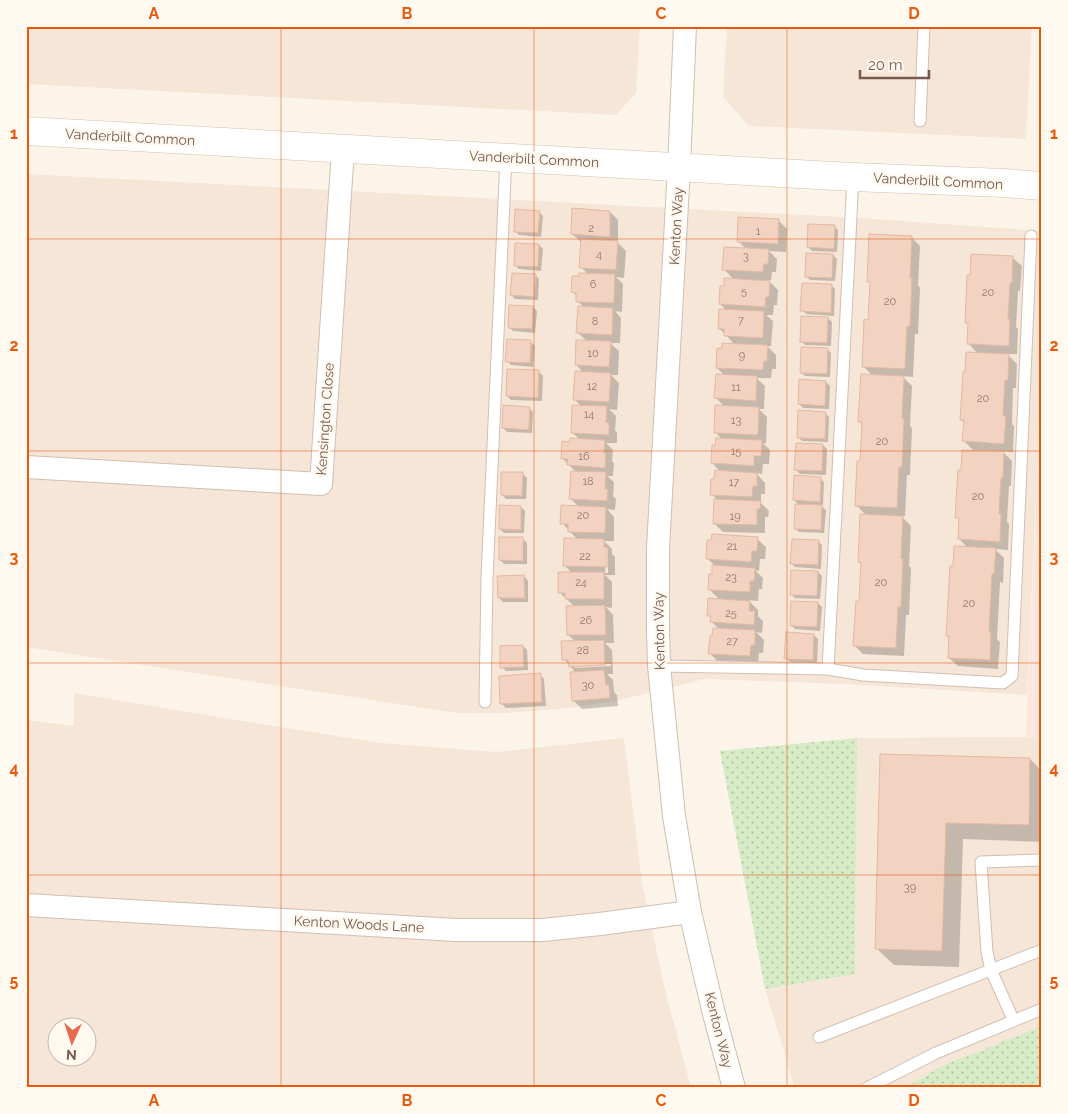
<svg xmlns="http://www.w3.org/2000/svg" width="1068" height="1114" font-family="Raleway,sans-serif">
<defs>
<pattern id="grass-dots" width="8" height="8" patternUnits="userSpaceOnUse" patternTransform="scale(1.25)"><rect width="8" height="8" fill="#d7ebc7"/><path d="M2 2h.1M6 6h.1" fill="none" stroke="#b3c1a4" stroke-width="1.8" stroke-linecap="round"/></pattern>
</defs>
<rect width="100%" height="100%" fill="#fdf4e9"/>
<g fill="#f5e6d8" fill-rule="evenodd">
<path d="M26 26H640L636 93 616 115 26 84Z"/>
<path d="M727 26H1032L1026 139 749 126 723 97Z"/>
<path d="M26 174 861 218 1042 231V364L1027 695 844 684 705 679 616 701 560 709 503 713H457L26 647Z"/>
<path d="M74 693 200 714 381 743 444 748 497 752 624 738 642 882 664 986 691 1088H26V720L74 726ZM58 1026H88V1056H58Z"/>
<path d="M1026 737 1042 738V1026L944 1065 904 1088H795L765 989 855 974 857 738Z"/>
</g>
<path fill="#fde6dd" d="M1042 364V738L1026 737Z"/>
<g fill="url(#grass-dots)">
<path d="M857 738 855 974 765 989 720 751Z"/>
<path d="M1042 1026V1088H904L944 1065Z"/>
</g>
<g fill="#0003" fill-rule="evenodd">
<path d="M539 212 543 216 541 237 519 235 515 231Z"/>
<path d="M610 212 618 220V243L626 251 624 278 616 277 623 284 622 312 615 311 621 318 620 343H610L619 351 618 375H611L619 383 617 410 609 409 616 416 615 430 617 433V443H606L613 450 612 461 614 463 613 476H607L614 482 613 496 616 499 615 510 607 509 614 517V541H604L612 549V554L615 557V575H605L612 582V608L606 607 613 615 614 643H605L612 650 613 674H607L613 680 614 692 617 695 618 706 582 709 573 700 576 673 564 659 576 642 568 635 575 607 559 592 572 573 564 565 578 540 562 523 579 507 571 499 576 472 562 458 570 443 580 440 572 432 581 406 574 399 584 373 576 365 587 341 578 333 584 308 578 301V297L573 292 588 274 581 267V242L572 234ZM606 547 608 549V573H605ZM611 664V666L575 668 572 665Z"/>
<path d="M779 221 787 229 786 252 769 251 777 259 776 272H772L771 280H768L778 290 777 305H774L773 315H766L773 321 771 346H767L776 355V369H772L771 378H756L765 386 764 409H759L767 417 766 443H763L770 450 769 464H763L762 474 756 473 765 483V494H761V503L769 511 768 517H765V533L723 532 714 523 718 501 712 494 715 480 721 472 712 463 716 447 722 439 715 432 725 407 716 398 725 376 717 368 735 345 719 328 727 311 720 304 725 287 734 280 724 269 746 249 738 241Z"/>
<path d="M834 226 838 230 837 252 812 251 808 247Z"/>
<path d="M911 237 920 246 918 285 920 288 918 334H915L913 377 902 376 912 386 910 426 912 428 910 475H907L905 516H901L911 526 909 566 911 568 909 615H906L904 656 863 654 855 646 860 602 862 565 859 562 866 515 856 505 861 462 863 425 860 422 873 376 863 366 869 321 871 284 868 281Z"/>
<path d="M539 245 543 249 541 271 519 269 515 265Z"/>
<path d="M833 255 837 259 835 281 810 280 806 276Z"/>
<path d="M1013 258 1022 266 1020 291H1018L1016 327 1018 329 1017 354H1007L1017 364 1016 388H1013L1012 424 1014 426 1013 452 1002 451 1012 461 1011 486H1009L1007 522 1009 524 1008 550 995 549 1004 558 1003 583 1000 582 997 639 1000 642 998 669 958 666 949 658 950 639 947 636 968 548 959 539 960 521 957 517 962 471 974 451 964 441 965 423 961 420 966 374 978 354 968 343 969 325 966 322Z"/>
<path d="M535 275 539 279 538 300 515 299 511 295Z"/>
<path d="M831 285 835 289 834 316 806 314 802 310Z"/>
<path d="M533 307 537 311 535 333 513 331 509 327Z"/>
<path d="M828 318 832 322 831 346 805 345 801 341Z"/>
<path d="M531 342 535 346 533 367 511 365 507 361Z"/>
<path d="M827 349 831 353 830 377 805 376 801 372Z"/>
<path d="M539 372 543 376 542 401 511 400 507 396Z"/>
<path d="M826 382 830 386 829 409 803 408 799 404Z"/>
<path d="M529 408 533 412 532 433 507 432 503 428Z"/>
<path d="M825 413 829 417 828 442 802 441 798 437Z"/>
<path d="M823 445 827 449 826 475 800 474 796 470Z"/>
<path d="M523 474 527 478 526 499H506L502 495Z"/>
<path d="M820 478 824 482 823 505H820L826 510 824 533 799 532 795 528 799 505 794 500Z"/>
<path d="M521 507 525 511 524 533H504L500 529Z"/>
<path d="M523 539 527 543V564H504L500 560Z"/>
<path d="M757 539 766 547 765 559H760L759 571 755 570 763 578 762 589H759L758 601 748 600 758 610V616L763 621 762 633 756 632 764 640 763 653H759L758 664 718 662 710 653 719 629 712 622V618L709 615 720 600 709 589 716 567 707 558Z"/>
<path d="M818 541 822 545 821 569 795 567 791 563Z"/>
<path d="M818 572 822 576 820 599 795 598 791 594Z"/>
<path d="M524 576 528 581V602H503L499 598Z"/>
<path d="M818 603 822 607 820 631 795 629 791 625Z"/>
<path d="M814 635 818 639 817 664 790 662 786 658Z"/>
<path d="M523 646 527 650 528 670 506 671 502 667Z"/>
<path d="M540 675 544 679 546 706 506 708 502 704 500 677Z"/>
<path d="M881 756 1030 759 1042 771V842L963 839 959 967 894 965 876 948Z"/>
</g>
<g fill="#f2d3c1" stroke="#e5b8a1">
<path d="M572 208 610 211V237L571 234Z"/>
<path d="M515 209 540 211 538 233 514 232Z"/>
<path d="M738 217 779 219 778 244 737 242Z"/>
<path d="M808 224 835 225 834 249 807 247Z"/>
<path d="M869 234 912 236 910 278H912L910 326H907L905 369 862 367 864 319 868 320 870 282H867Z"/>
<path d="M581 239 618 241 616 270 579 268Z"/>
<path d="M515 243 539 244 538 267 514 266Z"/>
<path d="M724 247 769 249 768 264H764L763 272 722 270Z"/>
<path d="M806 253 833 254 832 278 805 277Z"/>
<path d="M971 254 1013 256 1012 283H1010L1008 319H1010L1009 346 967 344 968 323H965L967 275H970Z"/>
<path d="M512 273 536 274 534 297 510 295Z"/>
<path d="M579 273 615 274 614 303 576 302V293L571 292 572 276H579Z"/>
<path d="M724 278 770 281 769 297H766L765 307 719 304 720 286H724Z"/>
<path d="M802 283 832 284 831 313 800 311Z"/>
<path d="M509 305 533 306 532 329 508 328Z"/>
<path d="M578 306 613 308 612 335 576 333Z"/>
<path d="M719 309 764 311 763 338 724 336V329H718Z"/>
<path d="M801 316 828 317 827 343 800 342Z"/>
<path d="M507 339 531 340 530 363 505 362Z"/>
<path d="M576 340 611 341 609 367 575 365Z"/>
<path d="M722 343 768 345 767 361H764L763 370 716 368 717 348H722Z"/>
<path d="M801 347 828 348 827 374 800 373Z"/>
<path d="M966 352 1009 354 1008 380H1005L1003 416H1006L1004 444 962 441 964 420H960L963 372H965Z"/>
<path d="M507 369 539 370 538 398 506 396Z"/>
<path d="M575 371 611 373 609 402 573 400Z"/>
<path d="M716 374 757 376 756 401 714 398Z"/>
<path d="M861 374 904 376 902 418H904L902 467H899L897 508 855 506 857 461H860L862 422H858Z"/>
<path d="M799 379 826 381 825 406 798 404Z"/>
<path d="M503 405 530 407 529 430 502 428Z"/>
<path d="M572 405 607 406 606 422 609 423V435L571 433Z"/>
<path d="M715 405 759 407 758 435 714 433Z"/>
<path d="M798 410 826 412 825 439 797 438Z"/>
<path d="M570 438 605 440 604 453H606L605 468 567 465 568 459H561L562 441 569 442Z"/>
<path d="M716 438 762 440 761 456H754V466L711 463 712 445H715Z"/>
<path d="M796 443 823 444 822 471 794 470Z"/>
<path d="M962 450 1004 451 1003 478H1001L999 514H1001L1000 542 958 539 959 518H955L958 470H961Z"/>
<path d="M715 470 757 473V486H753L752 497 710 495 711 479H714Z"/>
<path d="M571 471 606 472 605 489H608L607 501 569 499Z"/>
<path d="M501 472H523L522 496 501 495Z"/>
<path d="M794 475 821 477 820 502 793 500Z"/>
<path d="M714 499 761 501 760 509H757V525L713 524Z"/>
<path d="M795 504 822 505 821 530 794 529Z"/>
<path d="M499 505 521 506V530L499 529Z"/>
<path d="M561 505 606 507 605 533 568 532V524H560Z"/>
<path d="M860 514 903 516 901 558 903 559 901 607H898L896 648 853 646 856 601H859L861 562H858Z"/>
<path d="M712 534 758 537 757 551H752L751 562 706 559 707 540H711Z"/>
<path d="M499 537H523V561L499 560Z"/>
<path d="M564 538 604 539V547H607V567L563 566Z"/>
<path d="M792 539 819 540 818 565 790 564Z"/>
<path d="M954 546 996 548 994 574H992L989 632H991L990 660 948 658 949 636H946L950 566H953Z"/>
<path d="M712 565 755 568 754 581H750V592L708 590 709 574H712Z"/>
<path d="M791 570 818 571 817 596 790 595Z"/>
<path d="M558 572H604V599H565V593H558Z"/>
<path d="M524 575 525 598H498L497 576Z"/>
<path d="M708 598 750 601 749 611H755L754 625 710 622 711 616H707Z"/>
<path d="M791 601 818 602 817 627 790 626Z"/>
<path d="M605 605 606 635H567L566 606Z"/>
<path d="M713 628 755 630V645H751L750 656 708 654 710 636H712Z"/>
<path d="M786 632 814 634 813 660 784 659Z"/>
<path d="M604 640 605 665 569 667 568 660H562L561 641Z"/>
<path d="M523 645 524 667 500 668V646Z"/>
<path d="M604 670 606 685H609L610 698 572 701 570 672Z"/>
<path d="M541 673 542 702 500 704 499 676Z"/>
<path d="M880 754 1030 758 1029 825 946 823 942 951 875 949Z"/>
</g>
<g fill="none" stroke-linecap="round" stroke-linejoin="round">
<defs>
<g id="service">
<path d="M920 121 924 26"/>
<path d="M659 666 828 669 863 675 1003 683 1012 676 1031 236"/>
<path d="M828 669 853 177"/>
<path d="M485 702 487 578 506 157"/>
<path d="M1012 1017 991 970 987 952 981 862 1042 860"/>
<path d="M819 1037 1042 950"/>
<path d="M867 1088 936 1053 1042 1009"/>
</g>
<g id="minor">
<path d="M685 26 679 167 658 548V630L659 666 674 816 690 912 714 1014 734 1088"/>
<path d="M26 467 321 484 343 149"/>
<path d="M26 905 456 930H543L600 924 690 912"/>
</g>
<path id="tertiary" d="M26 131 853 177 1004 183 1042 186"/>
</defs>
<use href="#service" stroke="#d2beb1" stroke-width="13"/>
<use href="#minor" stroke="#d2beb1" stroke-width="24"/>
<use href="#tertiary" stroke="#d2beb1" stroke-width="29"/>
<use href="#service" stroke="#fff" stroke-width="11"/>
<use href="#minor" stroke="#fff" stroke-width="22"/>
<use href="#tertiary" stroke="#fff" stroke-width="28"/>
</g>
<path fill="none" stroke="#e8590c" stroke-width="1" stroke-opacity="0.55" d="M281 26V1088M534 26V1088M787 26V1088M26 239H1042M26 451H1042M26 663H1042M26 875H1042"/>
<g text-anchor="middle" stroke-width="5" stroke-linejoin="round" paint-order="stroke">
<g font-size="11" fill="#967869">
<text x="591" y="232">2</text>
<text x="758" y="235">1</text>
<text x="599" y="258">4</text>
<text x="746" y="260">3</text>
<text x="593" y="288">6</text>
<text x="744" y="295">5</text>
<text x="988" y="296">20</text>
<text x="890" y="305">20</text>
<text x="741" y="324">7</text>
<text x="595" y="325">8</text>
<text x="593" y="357">10</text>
<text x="742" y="359">9</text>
<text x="592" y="390">12</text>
<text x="736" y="391">11</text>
<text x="983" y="402">20</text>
<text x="589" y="418">14</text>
<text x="736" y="424">13</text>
<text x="882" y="445">20</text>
<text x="736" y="455">15</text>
<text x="584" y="460">16</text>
<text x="588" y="485">18</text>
<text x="734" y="486">17</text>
<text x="978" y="500">20</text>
<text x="583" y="519">20</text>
<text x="735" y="520">19</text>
<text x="732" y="550">21</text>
<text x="585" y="560">22</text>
<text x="731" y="581">23</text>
<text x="581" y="586">24</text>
<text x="881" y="586">20</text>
<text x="969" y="607">20</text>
<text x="731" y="617">25</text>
<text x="586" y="624">26</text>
<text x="732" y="645">27</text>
<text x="583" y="654">28</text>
<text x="588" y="689">30</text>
<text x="910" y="891">39</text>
</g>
<g font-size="14" fill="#785a4c" stroke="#fff9f0">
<text transform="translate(130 137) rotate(3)" y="5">Vanderbilt Common</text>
<text transform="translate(534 159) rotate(3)" y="5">Vanderbilt Common</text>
<text transform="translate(938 181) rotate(3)" y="5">Vanderbilt Common</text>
<text transform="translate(676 226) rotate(-87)" y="5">Kenton Way</text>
<text transform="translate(325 419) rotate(-86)" y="5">Kensington Close</text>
<text transform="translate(659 631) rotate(-91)" y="5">Kenton Way</text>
<text transform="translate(359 924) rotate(3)" y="5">Kenton Woods Lane</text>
<text transform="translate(719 1030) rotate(76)" y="5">Kenton Way</text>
</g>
</g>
<rect width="1068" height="1114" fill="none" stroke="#fff9f0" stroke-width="55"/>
<g transform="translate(72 1042) rotate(183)"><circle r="24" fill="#fff9f0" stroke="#c9b9ae"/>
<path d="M0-4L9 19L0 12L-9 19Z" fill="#e66b4f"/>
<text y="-8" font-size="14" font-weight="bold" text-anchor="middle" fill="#785a4c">N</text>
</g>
<path d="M860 70v8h69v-8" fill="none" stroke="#785a4c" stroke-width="2.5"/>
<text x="868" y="70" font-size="15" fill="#785a4c" stroke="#fff9f0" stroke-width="4" paint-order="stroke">20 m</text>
<rect x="28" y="28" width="1012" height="1058" fill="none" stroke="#e8590c" stroke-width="2"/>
<g font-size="16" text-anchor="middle" font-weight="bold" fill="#e8590c">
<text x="154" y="19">A</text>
<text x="407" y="19">B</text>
<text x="661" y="19">C</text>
<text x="914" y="19">D</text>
<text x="14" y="139">1</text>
<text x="1054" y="139">1</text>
<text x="14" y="351">2</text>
<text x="1054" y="351">2</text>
<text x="14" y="563">3</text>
<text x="1054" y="563">3</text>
<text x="14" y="774">4</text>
<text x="1054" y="774">4</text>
<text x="14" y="986">5</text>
<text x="1054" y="986">5</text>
<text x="154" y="1106">A</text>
<text x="407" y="1106">B</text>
<text x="661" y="1106">C</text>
<text x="914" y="1106">D</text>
</g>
</svg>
